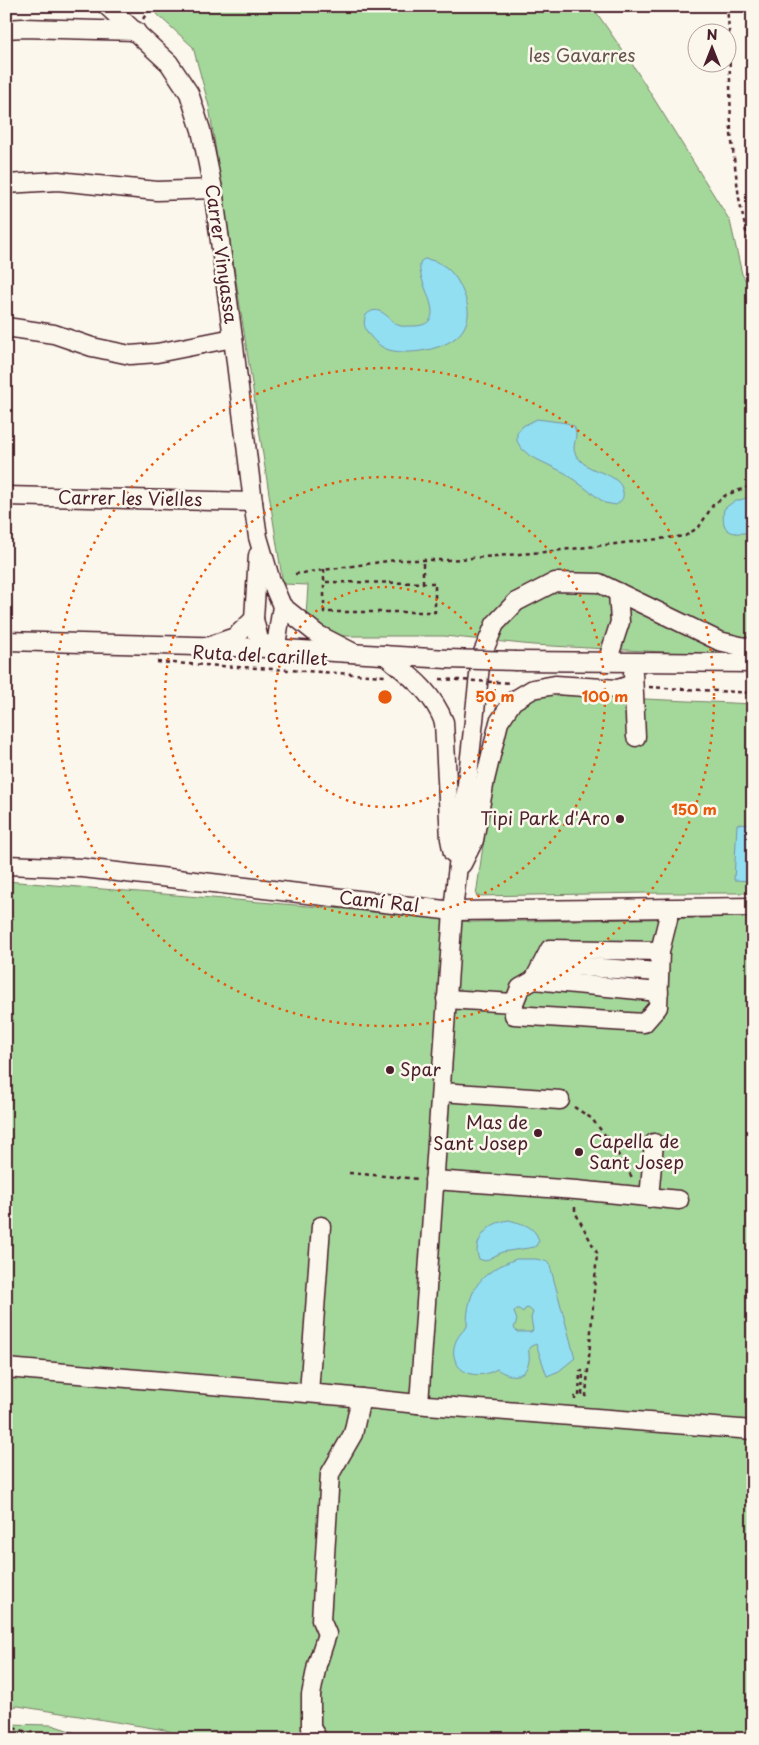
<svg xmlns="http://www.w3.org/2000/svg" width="759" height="1745" font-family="'Playpen Sans',sans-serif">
<rect width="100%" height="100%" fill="#fbf7ec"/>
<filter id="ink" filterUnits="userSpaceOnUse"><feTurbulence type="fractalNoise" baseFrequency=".02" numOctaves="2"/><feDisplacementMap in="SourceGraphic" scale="10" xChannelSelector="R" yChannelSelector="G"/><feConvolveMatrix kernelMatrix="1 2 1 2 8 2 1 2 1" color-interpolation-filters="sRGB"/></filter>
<g filter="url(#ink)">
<g fill="#a4d89b" stroke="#777c63">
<path d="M148 6H592L636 70 730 221 742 274 753 292V651L701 654 533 645 444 636H336L306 616 308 585 283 584 209 106 193 47Z"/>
<path d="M544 691 607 693 645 699 753 704V893H647L476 896 497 745 516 709Z"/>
<path d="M6 881 344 909 472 922 753 917V1739H195L165 1730 18 1706 6 1707Z"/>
<path d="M6 1724 52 1725 94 1739H6Z"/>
</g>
<g fill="#92dff2" stroke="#7592a2" fill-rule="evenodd">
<path d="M424 259C441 260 453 271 460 285 466 298 472 312 465 326 455 349 411 356 389 350 381 348 373 340 368 333 364 327 363 322 366 315 379 302 389 320 398 325 401 327 406 326 409 326 458 328 412 280 421 261Z"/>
<path d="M537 419 567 423 574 426C580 437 570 446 576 455 580 461 585 465 591 468 603 474 621 477 623 492 624 499 621 501 616 505L605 503 565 473 530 456 521 448 517 441V433L523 426Z"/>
<path d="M753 496V532C732 535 720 534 724 509L733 502Z"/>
<path d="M737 824 753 825V881L734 880Z"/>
<path d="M509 1220C523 1224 535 1226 539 1241L535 1247 502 1252 485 1261 479 1259C473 1246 482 1232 493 1225 498 1222 504 1221 509 1220Z"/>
<path d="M516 1259H536L549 1262 575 1358 559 1371 547 1376 536 1344C534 1345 530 1346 529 1348 528 1352 530 1357 529 1361 526 1379 509 1378 497 1369 462 1389 437 1352 467 1327 467 1288 481 1272 516 1259ZM528 1308 533 1312 531 1318 533 1330 531 1332H517L514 1328 517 1320 514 1312 517 1309H519L523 1312 525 1309Z"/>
</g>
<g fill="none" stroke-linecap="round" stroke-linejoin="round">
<defs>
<g id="minor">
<path d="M107 6 169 63 189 93 201 130 213 189 233 338 253 502 258 537 270 578 282 606 317 634 354 653"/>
<path d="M6 29 23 28 136 31"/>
<path d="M6 184 58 181 157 191 213 189"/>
<path d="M6 327 54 334 92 347 130 355 157 353 233 338"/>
<path d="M6 496 253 502"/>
<path d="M254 619 259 640 269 648 277 639 282 606"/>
<path d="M6 641 269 648 447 659"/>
<path d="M215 644 235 637 254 619 258 555"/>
<path d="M385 655C410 676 432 691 444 722L450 839 453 853"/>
<path d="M516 661 753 663"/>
<path d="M607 662 620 622 618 592"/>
<path d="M633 673 636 737"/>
<path d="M462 864 474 840 485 780 499 722 513 701 533 689 555 685 618 689 633 684"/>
<path d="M6 865 83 868 453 911 753 907"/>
<path d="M543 964 659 972"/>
<path d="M534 980 659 992"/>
<path d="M446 999 514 1003V1015L644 1023 658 1007 660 951 668 919V908"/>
<path d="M514 1003 520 988 534 980 550 949 660 951"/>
<path d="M441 1092 560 1100"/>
<path d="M434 1180 576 1190 679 1200"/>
<path d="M649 1198 654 1143"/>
<path d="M6 1368 342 1396 427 1405 753 1430"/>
<path d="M309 1393 321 1226"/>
<path d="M419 1404 453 911 481 657 495 624 516 602 555 582 599 583 719 641 753 649"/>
<path d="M318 1739 311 1728V1695L317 1665 327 1634 321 1620 330 1474 353 1434 361 1398"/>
</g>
</defs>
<use href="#minor" stroke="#4a1f2b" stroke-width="21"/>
<g stroke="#4a1f2b" stroke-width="2.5" stroke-dasharray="4 4" stroke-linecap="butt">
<path d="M727 6 729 30 731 134 739 198 753 265"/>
<path d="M143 19 148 11 145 6"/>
<path d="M324 569V612H435V583L324 582"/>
<path d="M295 574 395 560H448L544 552 685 536 699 527 713 505 726 495 753 485"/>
<path d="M423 583V559"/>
<path d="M157 662 386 676"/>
<path d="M649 687 753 693"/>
<path d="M574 1107 591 1118 610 1141 633 1179"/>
<path d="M349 1173 420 1179"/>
<path d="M575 1400V1397H579L580 1371H583L582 1396H586L597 1253 575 1212V1206"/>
<path d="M6 1726 53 1739H89"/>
</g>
<use href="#minor" stroke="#fbf7ec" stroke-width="18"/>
<defs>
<path id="minor-bridge" d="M447 659 516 661"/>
</defs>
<use href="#minor-bridge" stroke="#4a1f2b" stroke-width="21" stroke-linecap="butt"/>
<path stroke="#4a1f2b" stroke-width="2.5" stroke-dasharray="4 4" stroke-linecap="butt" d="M440 679 512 683"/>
<use href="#minor-bridge" stroke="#fbf7ec" stroke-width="18"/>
</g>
</g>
<g fill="none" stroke="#e8590c" stroke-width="2.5" stroke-dasharray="2.5 5">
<circle cx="385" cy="697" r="110"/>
<circle cx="385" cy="697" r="220"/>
<circle cx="385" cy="697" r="329"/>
</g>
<g fill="#4a1f2b" stroke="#fbf7ec" stroke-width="2">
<circle cx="620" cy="819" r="5"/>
<circle cx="390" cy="1070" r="5"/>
<circle cx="538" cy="1133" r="5"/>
<circle cx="579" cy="1152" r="5"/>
</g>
<g text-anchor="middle" stroke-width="5" stroke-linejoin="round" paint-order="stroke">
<g font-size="18" fill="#65564d" stroke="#fbf7ec">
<text x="582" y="62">les Gavarres</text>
</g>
<g font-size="18" fill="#4a1f2b" stroke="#fbf7ec">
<text transform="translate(221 254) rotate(82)" y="6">Carrer Vinyassa</text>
<text transform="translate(130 499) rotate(1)" y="6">Carrer les Vielles</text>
<text transform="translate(260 656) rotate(3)" y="6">Ruta del carillet</text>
<text transform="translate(379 902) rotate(6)" y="6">Camí Ral</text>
</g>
<g font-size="18" fill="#4a1f2b" stroke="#fbf7ec" text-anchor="end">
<text x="610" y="825">Tipi Park d'Aro</text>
<text x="400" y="1076" text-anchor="start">Spar</text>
<text x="528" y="1129">Mas de<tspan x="528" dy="21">Sant Josep</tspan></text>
<text x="589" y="1148" text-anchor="start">Capella de<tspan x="589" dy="21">Sant Josep</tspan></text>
</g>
</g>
<circle cx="385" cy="697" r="8" fill="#e8590c" stroke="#fbf7ec" stroke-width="2.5"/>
<g font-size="15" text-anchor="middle" font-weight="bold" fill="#e8590c" stroke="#fbf7ec" stroke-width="5" stroke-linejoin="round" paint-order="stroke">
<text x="495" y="702">50 m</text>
<text x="605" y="702">100 m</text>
<text x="694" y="815">150 m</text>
</g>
<rect width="759" height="1745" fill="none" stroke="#fbf7ec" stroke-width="25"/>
<rect x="12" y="12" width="734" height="1720" fill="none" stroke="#4a1f2b" stroke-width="2" filter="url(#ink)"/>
<g transform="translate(712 48)"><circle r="24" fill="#fbf7ec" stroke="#b4a19f"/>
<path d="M0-4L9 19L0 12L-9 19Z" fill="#4a1f2b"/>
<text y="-8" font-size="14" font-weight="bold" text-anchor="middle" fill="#4a1f2b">N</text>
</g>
</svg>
